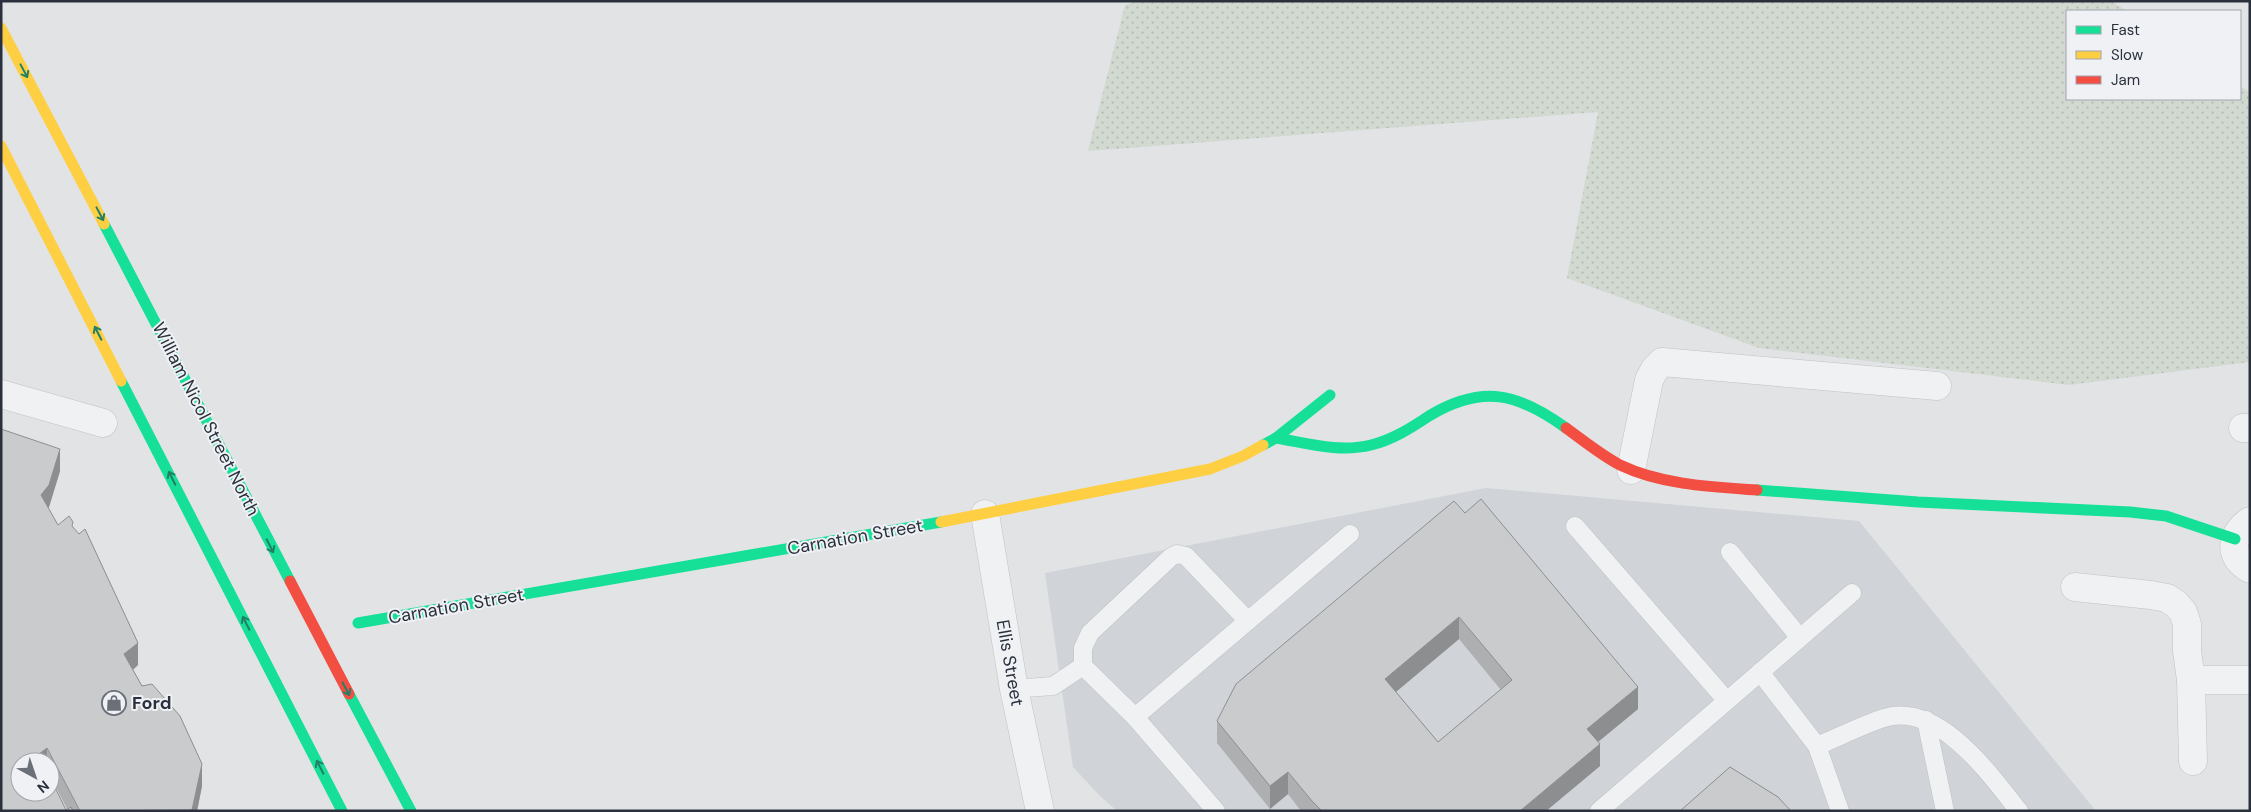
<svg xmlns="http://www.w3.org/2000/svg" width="2251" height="812" font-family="'DM Sans',sans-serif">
<defs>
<pattern id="park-dots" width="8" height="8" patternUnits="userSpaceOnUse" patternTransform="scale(1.25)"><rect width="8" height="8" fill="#d2d9d1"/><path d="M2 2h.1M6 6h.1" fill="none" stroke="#b4bbb4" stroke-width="1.8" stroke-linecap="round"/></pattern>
</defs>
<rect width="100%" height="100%" fill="#e1e3e5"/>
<path fill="#d0d3d8" d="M1486 488 1859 521 2096 811H1117L1099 795 1073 767 1045 573Z"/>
<path fill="url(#park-dots)" d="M1138 1H2111L2127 11H2067V99H2240V86L2250 92V362L2069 385 1759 348 1567 278 1598 112 1088 151 1125 5Z"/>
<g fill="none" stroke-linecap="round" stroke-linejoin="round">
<defs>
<g id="lane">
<path d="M1575 526 1727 701"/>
<path d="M1730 552 1800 638"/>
<path d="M1083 666V648L1090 633 1171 557 1177 554 1186 556 1248 621"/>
<path d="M1760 672 1817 746 1840 811"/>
<path d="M1014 689 1053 686 1083 666 1135 717 1350 534"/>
<path d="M1135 717 1216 811"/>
<path d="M1926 720 1945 811"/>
<path d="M1817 746C1839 737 1862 725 1884 718 1939 701 1990 775 2019 811"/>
<path d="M1599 811 1852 593"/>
</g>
<g id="street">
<path d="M1 394 103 423"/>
<path d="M2243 428H2250"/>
<path d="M1631 470 1649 380 1655 369 1662 362 1937 386"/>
<path d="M985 514 1014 689 1040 811"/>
<path d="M2250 521C2230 535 2228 557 2250 569"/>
<path d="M2075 587 2151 595 2167 598 2176 604 2183 612 2187 624V651L2191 680H2250"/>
<path d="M2191 680 2193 761"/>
</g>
</defs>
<use href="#lane" stroke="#bfc1c3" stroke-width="19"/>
<use href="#street" stroke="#bfc1c3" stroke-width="29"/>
<use href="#lane" stroke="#f0f1f3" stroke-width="18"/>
<use href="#street" stroke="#f0f1f3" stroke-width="28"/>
<g stroke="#16e098" stroke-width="11">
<path d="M104 224 290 581"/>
<path d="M121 381 342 811"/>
<path d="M1276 438C1307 443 1339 453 1371 445 1392 440 1411 428 1429 416 1482 384 1518 393 1566 428"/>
<path d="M1263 445 1276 438 1330 395"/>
<path d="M1757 490 1918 502 2130 512 2166 516 2235 539"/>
<path d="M358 623 941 522"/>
<path d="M349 694 411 811"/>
</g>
<g stroke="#ffcf43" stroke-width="11">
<path d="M1 28 104 224"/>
<path d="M1 146 121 381"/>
<path d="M941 522 1210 469 1243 456 1263 445"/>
</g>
<g stroke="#f24e42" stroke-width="11">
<path d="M1566 428C1584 441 1601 455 1620 465 1662 485 1712 487 1757 490"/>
<path d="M290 581 349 694"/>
</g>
</g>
<g fill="#adafb0" fill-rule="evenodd">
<path d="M1 429 60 471 49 507 48 508 58 525 73 527 138 665 133 670 142 686 202 786 197 811H1ZM20 762H50V776L67 809 66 810Z"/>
<path d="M1465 513 1638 709 1598 742 1600 766 1546 811H1301L1288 794 1270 809 1217 743V721ZM1459 639 1501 690 1438 742 1396 692Z"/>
</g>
<g fill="#8d8e90">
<path d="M60 449V471L49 507 41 517V495Z"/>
<path d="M1459 617V639L1385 701V679Z"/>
<path d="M138 643V665L124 677V654Z"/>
<path d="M1638 687V709L1587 751V729Z"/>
<path d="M1600 744V766L1546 811H1520Z"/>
<path d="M47 748V762H39V754Z"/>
<path d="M202 764V786L197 811H191Z"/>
<path d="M1288 772V794L1270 809V786Z"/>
</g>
<g fill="#c9cbcd" stroke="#8d8e90" fill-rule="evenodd">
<path d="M1 429 60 449 49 485 41 495 58 525 69 516 73 522 72 526 79 534 85 529 138 643 124 654 142 686 152 684 180 716 202 764 192 810 80 811 47 748 39 754 43 762H20V792H50V777L66 810 71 807 73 811H1Z"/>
<path d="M1481 499 1638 687 1587 729 1600 744 1520 811H1322L1312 801 1288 772 1270 786 1217 721 1236 684 1454 501 1465 513ZM1459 617 1512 680 1438 742 1385 679Z"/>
<path d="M1730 767 1778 797 1791 811H1680Z"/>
</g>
<defs><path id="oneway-shaft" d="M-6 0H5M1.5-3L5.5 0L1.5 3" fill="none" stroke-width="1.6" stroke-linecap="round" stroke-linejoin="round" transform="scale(1.25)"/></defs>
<g stroke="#218066">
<use href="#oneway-shaft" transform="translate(24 71) rotate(62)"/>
<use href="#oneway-shaft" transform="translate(100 214) rotate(62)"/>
<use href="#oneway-shaft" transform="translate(98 333) rotate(-117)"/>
<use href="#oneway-shaft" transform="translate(172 478) rotate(-117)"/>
<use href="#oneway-shaft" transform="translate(270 546) rotate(63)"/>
<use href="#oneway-shaft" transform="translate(246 623) rotate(-117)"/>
<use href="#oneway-shaft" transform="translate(346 689) rotate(62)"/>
<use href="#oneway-shaft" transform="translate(320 767) rotate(-117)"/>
</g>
<defs>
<symbol id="shop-ring" viewBox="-11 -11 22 22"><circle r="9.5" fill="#eff1f5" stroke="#6a6f78" stroke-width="1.5"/><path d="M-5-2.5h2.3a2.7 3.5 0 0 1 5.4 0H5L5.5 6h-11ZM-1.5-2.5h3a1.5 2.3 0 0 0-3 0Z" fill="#6a6f78"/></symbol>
</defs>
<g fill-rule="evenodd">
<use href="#shop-ring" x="100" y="689" width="28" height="28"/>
</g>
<g text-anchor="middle" stroke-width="4" stroke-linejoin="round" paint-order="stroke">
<g font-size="18" fill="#2a313d" stroke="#eff1f5">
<text transform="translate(206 419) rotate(63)" y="6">William Nicol Street North</text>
<text transform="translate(855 537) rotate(-10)" y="6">Carnation Street</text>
<text transform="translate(456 606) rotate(-10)" y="6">Carnation Street</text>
<text transform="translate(1010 663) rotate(80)" y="6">Ellis Street</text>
</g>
<g font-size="18" font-weight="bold" fill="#2a313d" stroke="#eff1f5" text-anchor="start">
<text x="132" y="709">Ford</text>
</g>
</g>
<rect width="2251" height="812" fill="none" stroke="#2a313d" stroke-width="5"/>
<rect x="2066" y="10" width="175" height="90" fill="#eff1f5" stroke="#a0a4ab"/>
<rect x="2076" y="26" width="25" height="8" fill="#16e098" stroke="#a0a4ab"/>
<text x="2111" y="35" font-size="15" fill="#2a313d">Fast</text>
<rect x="2076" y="51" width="25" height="8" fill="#ffcf43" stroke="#a0a4ab"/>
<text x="2111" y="60" font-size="15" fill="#2a313d">Slow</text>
<rect x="2076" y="76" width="25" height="8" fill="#f24e42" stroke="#a0a4ab"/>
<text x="2111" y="85" font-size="15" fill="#2a313d">Jam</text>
<g transform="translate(35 777) rotate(140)"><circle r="24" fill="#eff1f5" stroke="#a0a4ab"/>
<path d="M0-4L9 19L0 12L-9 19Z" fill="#6a6f78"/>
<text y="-8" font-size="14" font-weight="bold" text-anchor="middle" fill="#2a313d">N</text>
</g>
</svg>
